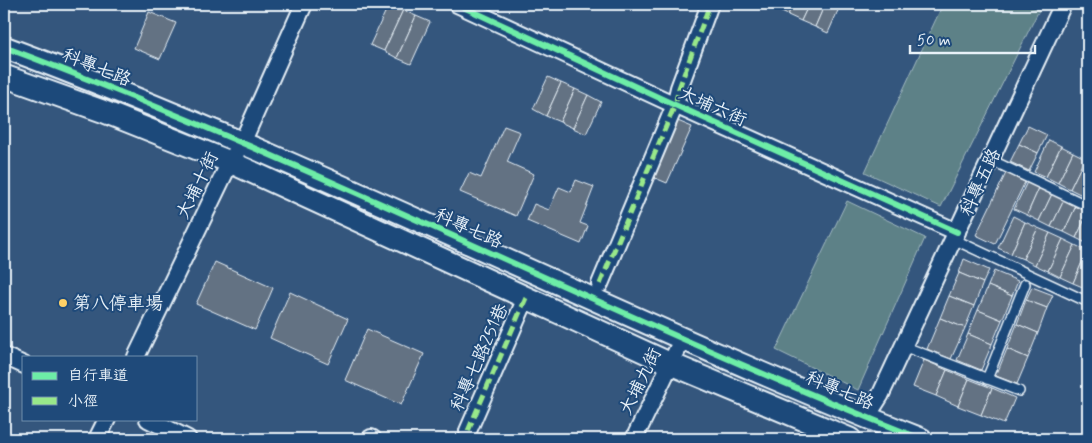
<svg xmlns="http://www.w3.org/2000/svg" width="1092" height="443" font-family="Mynerve,'LXGW WenKai TC',sans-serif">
<rect width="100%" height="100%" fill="#34567d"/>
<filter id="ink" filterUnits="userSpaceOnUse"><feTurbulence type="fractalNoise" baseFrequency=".02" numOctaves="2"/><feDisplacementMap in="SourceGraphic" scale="10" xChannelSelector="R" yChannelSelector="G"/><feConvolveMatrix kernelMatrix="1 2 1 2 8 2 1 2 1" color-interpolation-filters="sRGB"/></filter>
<g filter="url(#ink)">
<g fill="#5d8187" stroke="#a2b9c0">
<path d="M943 4H1026L1039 10 941 207 865 172Z"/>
<path d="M847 201 925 238 858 390 776 350Z"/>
</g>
<g fill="#647283" stroke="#e8f1f8">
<path d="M389 4 403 10 384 51 370 45Z"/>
<path d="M764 4H777L775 9Z"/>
<path d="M777 4H793L788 15 775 9Z"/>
<path d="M793 4H809L801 21 788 15Z"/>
<path d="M809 4H825L815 27 801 21Z"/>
<path d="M825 4H836L840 6 828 33 815 27Z"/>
<path d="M403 10 416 16 397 58 384 51Z"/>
<path d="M149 12 176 23 160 59 134 48Z"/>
<path d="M416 16 430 22 411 64 397 58Z"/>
<path d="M548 77 561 83 546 116 533 109Z"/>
<path d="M561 83 575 89 560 122 546 116Z"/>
<path d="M575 89 588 95 573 128 560 122Z"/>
<path d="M588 95 601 102 586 134 573 128Z"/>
<path d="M673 119 692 127 667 183 648 175Z"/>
<path d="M504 126 520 132 507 162 534 174 516 216 460 192 469 173 481 178Z"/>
<path d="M1028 126 1047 135 1038 153 1019 144Z"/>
<path d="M1049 140 1061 146 1046 177 1034 172Z"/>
<path d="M1019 144 1038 153 1029 171 1010 162Z"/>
<path d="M1061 146 1073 152 1058 183 1046 177Z"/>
<path d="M1073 152 1085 158 1070 189 1058 183Z"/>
<path d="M1085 158 1088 159V181L1082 195 1070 189Z"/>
<path d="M1006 173 1025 182 995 244 976 235Z"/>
<path d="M576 180 594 187 580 223 588 226 581 244 527 221 534 204 549 210 559 187 571 192Z"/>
<path d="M1088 181V198L1082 195Z"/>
<path d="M1027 182 1039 188 1027 215 1014 209Z"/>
<path d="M1039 188 1052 194 1039 221 1027 215Z"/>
<path d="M1052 194 1064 200 1051 227 1039 221Z"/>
<path d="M1064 200 1076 206 1064 232 1051 227Z"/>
<path d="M1076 206 1088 213 1076 238 1064 232Z"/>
<path d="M1088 213V244L1076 238Z"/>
<path d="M1013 216 1025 222 1011 254 998 248Z"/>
<path d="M1025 222 1038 228 1023 259 1011 254Z"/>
<path d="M1038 228 1050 233 1035 265 1023 259Z"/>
<path d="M1050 233 1063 239 1048 271 1035 265Z"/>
<path d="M1063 239 1075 245 1060 277 1048 271Z"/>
<path d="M1075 245 1087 251 1073 283 1060 277Z"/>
<path d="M1087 251 1088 282 1085 288 1073 283Z"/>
<path d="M964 259 989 270 983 283 959 273Z"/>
<path d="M215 262 273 288 255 330 196 304Z"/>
<path d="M994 271 1018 281 1012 296 988 286Z"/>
<path d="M959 273 983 283 974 306 949 296Z"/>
<path d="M988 286 1012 296 1002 320 978 310Z"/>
<path d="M1032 287 1053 295 1047 308 1026 300Z"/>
<path d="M290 292 348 319 328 364 270 338Z"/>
<path d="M949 296 974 306 965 328 940 318Z"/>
<path d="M1026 300 1047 308 1038 333 1017 324Z"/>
<path d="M978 310 1002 320 992 344 968 334Z"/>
<path d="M940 318 965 328 951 359 927 349Z"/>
<path d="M1017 324 1038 333 1028 358 1007 349Z"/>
<path d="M367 329 424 354 401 405 345 380Z"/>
<path d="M968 334 992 344 981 370 957 360Z"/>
<path d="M1007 349 1028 358 1017 384 996 376Z"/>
<path d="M924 360 947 370 936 396 913 387Z"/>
<path d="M947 370 969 379 958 406 936 396Z"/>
<path d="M969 379 992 388 981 415 958 406Z"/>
<path d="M992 388 1015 398 1004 424 981 415Z"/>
</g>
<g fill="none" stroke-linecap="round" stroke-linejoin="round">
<defs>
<g id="service">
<path d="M991 160 1088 206"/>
<path d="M953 239 1088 302"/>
<path d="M903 346 1019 391"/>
<path d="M987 379 1025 284"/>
</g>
<g id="minor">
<path d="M457 4 675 105 957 232"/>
<path d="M600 284 675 105 679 88 710 4"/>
<path d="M4 356 24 365"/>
<path d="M136 357 230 162 242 143 304 4"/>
<path d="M866 418 880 396 1063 4"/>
<path d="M148 419 188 439"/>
<path d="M468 431 526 298"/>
<path d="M371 438 373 439"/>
<path d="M97 439 107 419"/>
<path d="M634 439 682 340"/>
</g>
<g id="tertiary">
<path d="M4 47C316 163 612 317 921 439"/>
<path d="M4 76 102 111 230 162 671 364 850 439"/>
</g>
</defs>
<use href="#service" stroke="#e8f1f8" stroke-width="12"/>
<use href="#minor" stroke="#e8f1f8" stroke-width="20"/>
<use href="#tertiary" stroke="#e8f1f8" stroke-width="25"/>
<use href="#service" stroke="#1f4a7a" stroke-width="9"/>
<use href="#minor" stroke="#1f4a7a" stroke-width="16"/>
<use href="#tertiary" stroke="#1f4a7a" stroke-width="21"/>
<g stroke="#98e88a" stroke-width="5" stroke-dasharray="10 5" stroke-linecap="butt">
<path d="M600 284 675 105 679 88 710 4"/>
<path d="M468 431 526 298"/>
<path d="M371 438 373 439"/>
</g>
<defs>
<g id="cycleway">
<path d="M457 4 675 105 957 232"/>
<path d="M4 47C316 163 612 317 921 439"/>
</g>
</defs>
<use href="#cycleway" stroke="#1f4a7a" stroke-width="9"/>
<use href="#cycleway" stroke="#6deda7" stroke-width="6"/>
</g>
</g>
<circle fill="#ffd166" stroke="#1f4a7a" stroke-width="2" cx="63" cy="303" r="5"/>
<g text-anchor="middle" stroke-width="4" stroke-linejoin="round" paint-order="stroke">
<g font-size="18" fill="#e8f1f8" stroke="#1f4a7a">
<text transform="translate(97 67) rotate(22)" y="6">科專七路</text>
<text transform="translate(713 106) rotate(24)" y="6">大埔六街</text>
<text transform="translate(980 182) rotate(-65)" y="6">科專五路</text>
<text transform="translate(197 185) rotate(-64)" y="6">大埔十街</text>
<text transform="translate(469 228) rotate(24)" y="6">科專七路</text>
<text transform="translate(479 357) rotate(-66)" y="6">科專七路251巷</text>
<text transform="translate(640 381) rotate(-64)" y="6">大埔九街</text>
<text transform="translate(840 390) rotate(23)" y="6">科專七路</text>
</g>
<g font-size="18" fill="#e8f1f8" stroke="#1f4a7a" text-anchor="start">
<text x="73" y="309">第八停車場</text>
</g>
</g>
<rect width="1092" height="443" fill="none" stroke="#1f4a7a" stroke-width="20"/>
<rect x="10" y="10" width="1072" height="423" fill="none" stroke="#e8f1f8" stroke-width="2" filter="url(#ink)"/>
<rect x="22" y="356" width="175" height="65" fill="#1f4a7a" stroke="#6f8dac"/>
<rect x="32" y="372" width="25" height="8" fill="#6deda7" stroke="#6f8dac"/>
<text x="68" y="380" font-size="15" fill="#e8f1f8">自行車道</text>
<rect x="32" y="397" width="25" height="8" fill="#98e88a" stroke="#6f8dac"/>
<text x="68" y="406" font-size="15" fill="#e8f1f8">小徑</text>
<path d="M910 45v8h125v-8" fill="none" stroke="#e8f1f8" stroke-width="2.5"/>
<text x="917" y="45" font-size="15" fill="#e8f1f8" stroke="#1f4a7a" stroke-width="4" paint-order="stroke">50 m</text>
</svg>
